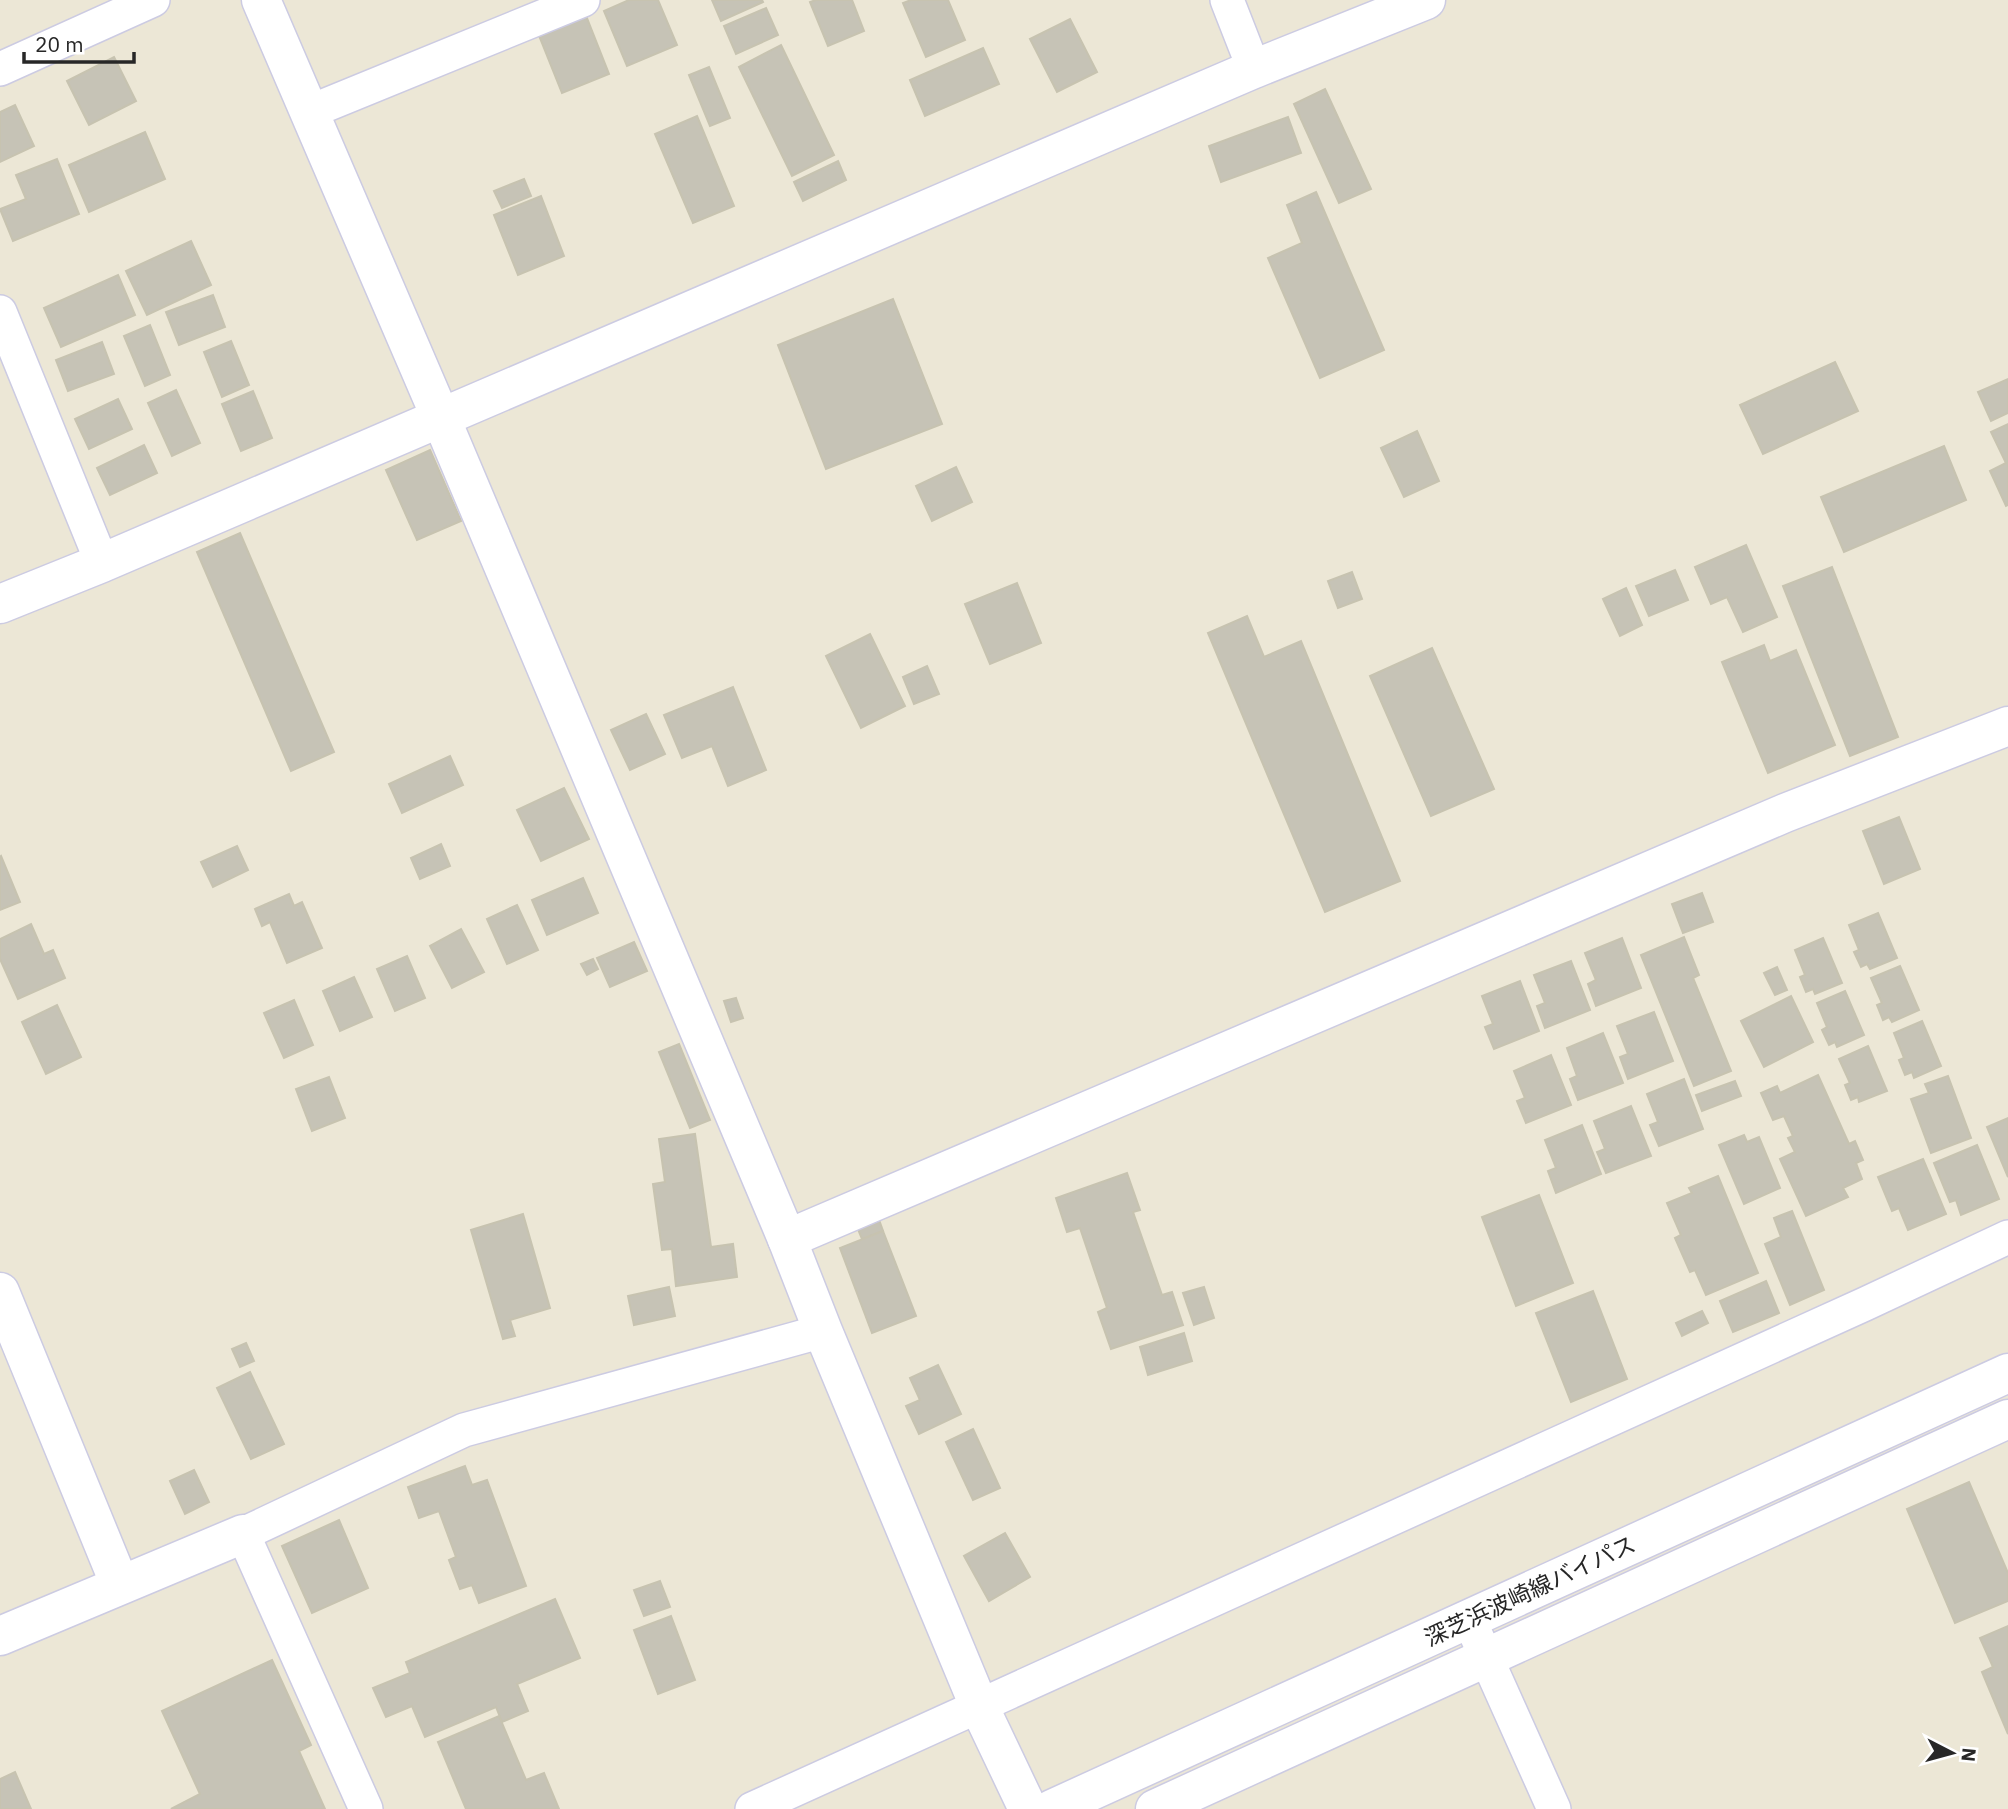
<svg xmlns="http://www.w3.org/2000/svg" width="2008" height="1809" font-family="'IBM Plex Sans','Noto Sans JP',sans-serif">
<rect width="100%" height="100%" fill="#ece7d6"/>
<g fill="#c6c3b6" stroke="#c7c3b0" stroke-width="2">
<path d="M629 0H658L677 45 627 66 604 11Z"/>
<path d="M712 0H762L763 2 721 21Z"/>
<path d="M816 0H852L864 31 828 46 810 2Z"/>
<path d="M911 0H948L965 40 926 57 903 3Z"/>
<path d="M766 8 778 35 736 54 724 26Z"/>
<path d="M585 13 609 74 562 93 538 33Z"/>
<path d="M1070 19 1097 72 1057 92 1030 39Z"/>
<path d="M781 45 834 155 792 176 739 67Z"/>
<path d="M983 48 999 84 925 116 910 80Z"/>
<path d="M114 57 136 101 89 125 67 81Z"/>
<path d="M709 67 730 118 710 126 689 75Z"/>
<path d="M1325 89 1371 189 1339 203 1294 104Z"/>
<path d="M15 105 34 146 0 162V112Z"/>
<path d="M697 116 734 206 693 223 655 134Z"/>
<path d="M1288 117 1301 153 1221 182 1209 146Z"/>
<path d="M145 132 165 179 89 212 69 165Z"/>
<path d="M57 159 79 214 13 241 0 209 26 199 16 175Z"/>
<path d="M838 161 846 180 803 201 794 182Z"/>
<path d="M524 179 531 196 502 208 494 191Z"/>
<path d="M1316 192 1384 350 1320 378 1268 258 1302 243 1287 205Z"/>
<path d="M541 196 564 256 518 275 494 215Z"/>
<path d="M191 241 211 285 147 315 126 271Z"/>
<path d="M118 275 135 315 61 347 44 308Z"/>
<path d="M213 295 225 327 179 345 166 312Z"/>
<path d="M893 299 942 424 826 469 778 345Z"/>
<path d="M150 325 170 375 145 386 124 336Z"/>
<path d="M231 341 249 385 222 397 204 352Z"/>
<path d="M102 342 114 374 68 391 56 360Z"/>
<path d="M1835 362 1858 411 1763 454 1740 405Z"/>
<path d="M2008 379V413L1991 421 1978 392Z"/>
<path d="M176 390 200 443 172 456 148 403Z"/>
<path d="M253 391 272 438 241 451 222 404Z"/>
<path d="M118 399 132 429 89 449 75 419Z"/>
<path d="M2008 424V505L2006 506 1990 471 2006 463 1991 432Z"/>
<path d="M1417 431 1439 481 1404 497 1381 448Z"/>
<path d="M144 445 157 473 110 495 97 468Z"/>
<path d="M1944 446 1966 500 1844 552 1821 497Z"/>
<path d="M430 450 461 521 417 540 386 470Z"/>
<path d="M956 467 972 502 932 521 916 486Z"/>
<path d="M240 533 334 752 291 771 197 552Z"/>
<path d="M1746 545 1777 617 1743 632 1727 597 1711 604 1695 567Z"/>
<path d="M1832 567 1898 737 1850 756 1783 586Z"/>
<path d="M1675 570 1688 600 1649 616 1636 586Z"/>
<path d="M1352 572 1362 599 1338 608 1328 581Z"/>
<path d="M1017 583 1041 643 990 664 965 604Z"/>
<path d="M1626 588 1642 625 1620 636 1603 599Z"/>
<path d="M1247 616 1264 657 1301 641 1400 881 1325 912 1208 633Z"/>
<path d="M870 634 905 706 861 728 826 656Z"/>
<path d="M1764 645 1770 661 1796 650 1835 745 1768 773 1722 662Z"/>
<path d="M1432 648 1494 789 1431 816 1370 676Z"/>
<path d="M927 666 939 694 914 704 903 677Z"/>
<path d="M733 687 766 770 728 786 712 746 682 758 664 715Z"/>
<path d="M646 714 665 754 630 770 611 730Z"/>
<path d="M450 756 463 785 402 813 389 784Z"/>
<path d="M564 788 589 839 541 861 517 810Z"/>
<path d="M1899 817 1920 869 1884 884 1863 831Z"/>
<path d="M441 844 450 866 420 879 411 858Z"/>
<path d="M237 846 248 870 213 887 201 862Z"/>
<path d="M1 856 20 902 0 910V857Z"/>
<path d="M583 878 598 913 547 935 532 900Z"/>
<path d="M1702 893 1713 922 1683 933 1672 904Z"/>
<path d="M289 894 294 906 302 902 322 948 287 963 270 922 262 926 255 909Z"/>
<path d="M517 905 538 950 507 964 487 919Z"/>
<path d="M1878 913 1897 958 1870 969 1867 964 1861 967 1854 952 1859 950 1849 925Z"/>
<path d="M31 924 44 954 53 950 65 978 18 999 0 959V939Z"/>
<path d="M461 929 484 972 452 988 430 946Z"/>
<path d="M1684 937 1699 975 1693 978 1731 1071 1694 1086 1641 955Z"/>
<path d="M1622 938 1641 988 1596 1006 1588 984 1596 980 1585 953Z"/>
<path d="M1823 938 1842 983 1815 994 1813 989 1806 992 1800 977 1805 975 1795 950Z"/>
<path d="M634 942 647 971 610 987 597 958Z"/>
<path d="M407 956 425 998 395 1011 377 969Z"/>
<path d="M593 959 598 969 587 975 581 964Z"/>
<path d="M1571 961 1590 1010 1545 1028 1537 1006 1545 1003 1534 975Z"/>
<path d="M1900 966 1919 1010 1892 1022 1889 1017 1883 1020 1877 1005 1882 1003 1871 978Z"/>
<path d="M1777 967 1787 990 1775 995 1764 973Z"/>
<path d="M354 977 372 1017 340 1031 323 991Z"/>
<path d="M1520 981 1539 1031 1494 1049 1485 1027 1493 1024 1482 996Z"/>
<path d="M1845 991 1864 1035 1837 1047 1835 1042 1829 1045 1822 1030 1827 1027 1817 1003Z"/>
<path d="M1791 996 1813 1042 1764 1067 1741 1021Z"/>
<path d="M736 998 743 1018 731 1022 724 1001Z"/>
<path d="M294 1000 313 1045 284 1058 264 1013Z"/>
<path d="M57 1005 81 1057 46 1074 22 1022Z"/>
<path d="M1654 1012 1673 1061 1628 1079 1620 1057 1628 1054 1617 1026Z"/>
<path d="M1922 1021 1941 1066 1914 1078 1912 1072 1905 1075 1899 1060 1904 1058 1894 1033Z"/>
<path d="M1603 1033 1623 1083 1578 1100 1570 1079 1577 1076 1567 1048Z"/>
<path d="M679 1044 710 1120 690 1128 659 1052Z"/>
<path d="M1868 1046 1887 1091 1859 1102 1858 1097 1851 1100 1845 1085 1850 1083 1839 1059Z"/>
<path d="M1551 1055 1571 1105 1526 1123 1517 1101 1525 1098 1514 1071Z"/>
<path d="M1818 1075 1849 1144 1855 1141 1863 1160 1856 1163 1862 1179 1843 1188 1848 1197 1806 1216 1780 1159 1795 1152 1788 1138 1793 1136 1784 1116 1773 1120 1761 1093 1777 1086 1780 1093Z"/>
<path d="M1948 1076 1971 1138 1931 1153 1911 1099 1929 1093 1925 1084Z"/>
<path d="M329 1077 345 1118 312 1131 296 1089Z"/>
<path d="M1684 1079 1703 1129 1659 1146 1650 1125 1658 1122 1647 1094Z"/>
<path d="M1735 1081 1741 1096 1702 1111 1696 1095Z"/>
<path d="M1631 1106 1651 1156 1606 1173 1597 1152 1605 1149 1594 1121Z"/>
<path d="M2008 1118V1177L1987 1127Z"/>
<path d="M1582 1125 1601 1174 1556 1193 1548 1171 1556 1168 1545 1140Z"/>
<path d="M695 1134 711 1247 733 1244 737 1277 676 1286 672 1249 662 1250 653 1184 665 1182 659 1139Z"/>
<path d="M1744 1135 1747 1142 1759 1137 1780 1188 1744 1204 1719 1145Z"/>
<path d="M1977 1145 1999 1199 1961 1215 1956 1200 1950 1202 1934 1163Z"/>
<path d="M1923 1159 1946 1214 1908 1230 1899 1208 1892 1211 1878 1177Z"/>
<path d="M1127 1173 1140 1210 1133 1212 1162 1295 1172 1292 1183 1325 1111 1349 1098 1312 1107 1308 1080 1228 1067 1232 1056 1198Z"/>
<path d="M1718 1176 1758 1273 1706 1295 1695 1270 1690 1272 1675 1238 1681 1235 1667 1203 1692 1193 1689 1188Z"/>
<path d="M1539 1195 1573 1283 1516 1306 1482 1217Z"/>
<path d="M1792 1211 1824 1290 1790 1305 1765 1244 1781 1237 1774 1218Z"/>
<path d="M523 1214 550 1308 510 1320 515 1336 503 1339 471 1230Z"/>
<path d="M877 1214 883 1231 862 1239 855 1222Z"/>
<path d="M883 1231 916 1316 872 1333 840 1248Z"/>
<path d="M1766 1281 1779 1313 1733 1332 1720 1301Z"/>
<path d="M669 1287 675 1316 634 1325 628 1296Z"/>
<path d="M1204 1287 1214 1318 1194 1325 1183 1293Z"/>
<path d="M1593 1291 1627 1379 1571 1402 1536 1313Z"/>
<path d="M1702 1311 1708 1323 1682 1336 1676 1323Z"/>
<path d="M1184 1333 1192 1361 1148 1375 1140 1347Z"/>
<path d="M246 1343 254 1361 240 1367 232 1349Z"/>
<path d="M938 1365 961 1414 919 1434 906 1406 920 1400 910 1378Z"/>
<path d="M250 1372 284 1444 251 1459 217 1388Z"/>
<path d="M973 1429 1000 1488 973 1500 946 1442Z"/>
<path d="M465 1466 472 1485 487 1480 526 1586 479 1603 472 1585 460 1589 449 1560 456 1557 439 1511 419 1518 408 1487Z"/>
<path d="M194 1470 209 1502 185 1514 170 1481Z"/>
<path d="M1969 1482 2008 1573V1601L1955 1623 1907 1509Z"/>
<path d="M339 1520 368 1588 312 1613 282 1546Z"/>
<path d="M1005 1533 1030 1577 989 1601 964 1556Z"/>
<path d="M660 1581 670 1607 644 1616 634 1590Z"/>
<path d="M555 1599 580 1658 517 1684 528 1711 502 1722 496 1707 425 1737 412 1706 386 1717 373 1688 410 1673 406 1662Z"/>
<path d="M671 1616 695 1680 658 1694 634 1630Z"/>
<path d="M2008 1626V1734L1982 1672 1993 1667 1980 1638Z"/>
<path d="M272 1660 311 1745 299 1751 325 1809H171L200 1794 162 1711Z"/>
<path d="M499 1716 526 1780 544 1773 559 1809H466L438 1742Z"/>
<path d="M15 1772 31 1809H0V1779Z"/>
</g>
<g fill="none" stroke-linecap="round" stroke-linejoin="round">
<defs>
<g id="street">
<path d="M1227 0 1254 69"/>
<path d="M0 69 153 0"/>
<path d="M309 112 583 0"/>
<path d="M0 312 102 563"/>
<path d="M1469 1619 1554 1809"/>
<path d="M366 1809 243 1534 464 1430 823 1331"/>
<path d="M752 1809 1865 1304 2008 1237"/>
</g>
<g id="secondary">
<path d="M261 0 440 416 787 1239 823 1331 979 1706 1028 1809"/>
<path d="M0 604 102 563 1254 69 1426 0"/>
<path d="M787 1239 1785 813 2008 726"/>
<path d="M0 1292 120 1585"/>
<path d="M0 1636 243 1534"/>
<path d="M1052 1809 2008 1373"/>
<path d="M1155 1809 2008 1419"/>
</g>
</defs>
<use href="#street" stroke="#cccbe2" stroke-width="36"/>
<use href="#secondary" stroke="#cccbe2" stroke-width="41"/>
<use href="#street" stroke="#fff" stroke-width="33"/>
<use href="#secondary" stroke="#fff" stroke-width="38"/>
</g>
<g text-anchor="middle" stroke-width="5" stroke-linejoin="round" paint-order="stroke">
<g font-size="23" fill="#272727" stroke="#fff">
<text transform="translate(1530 1591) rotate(-25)" y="8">深芝浜波崎線バイパス</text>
</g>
</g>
<g transform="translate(1952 1753) rotate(96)" stroke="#ffffff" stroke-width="5" paint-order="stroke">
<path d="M0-5L12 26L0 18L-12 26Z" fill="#272727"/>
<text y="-10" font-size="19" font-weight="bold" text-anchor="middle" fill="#272727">N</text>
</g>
<path d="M24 52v10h110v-10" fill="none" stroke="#272727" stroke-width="3.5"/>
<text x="35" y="52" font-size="21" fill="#272727" stroke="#ffffff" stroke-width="5" paint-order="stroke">20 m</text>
</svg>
